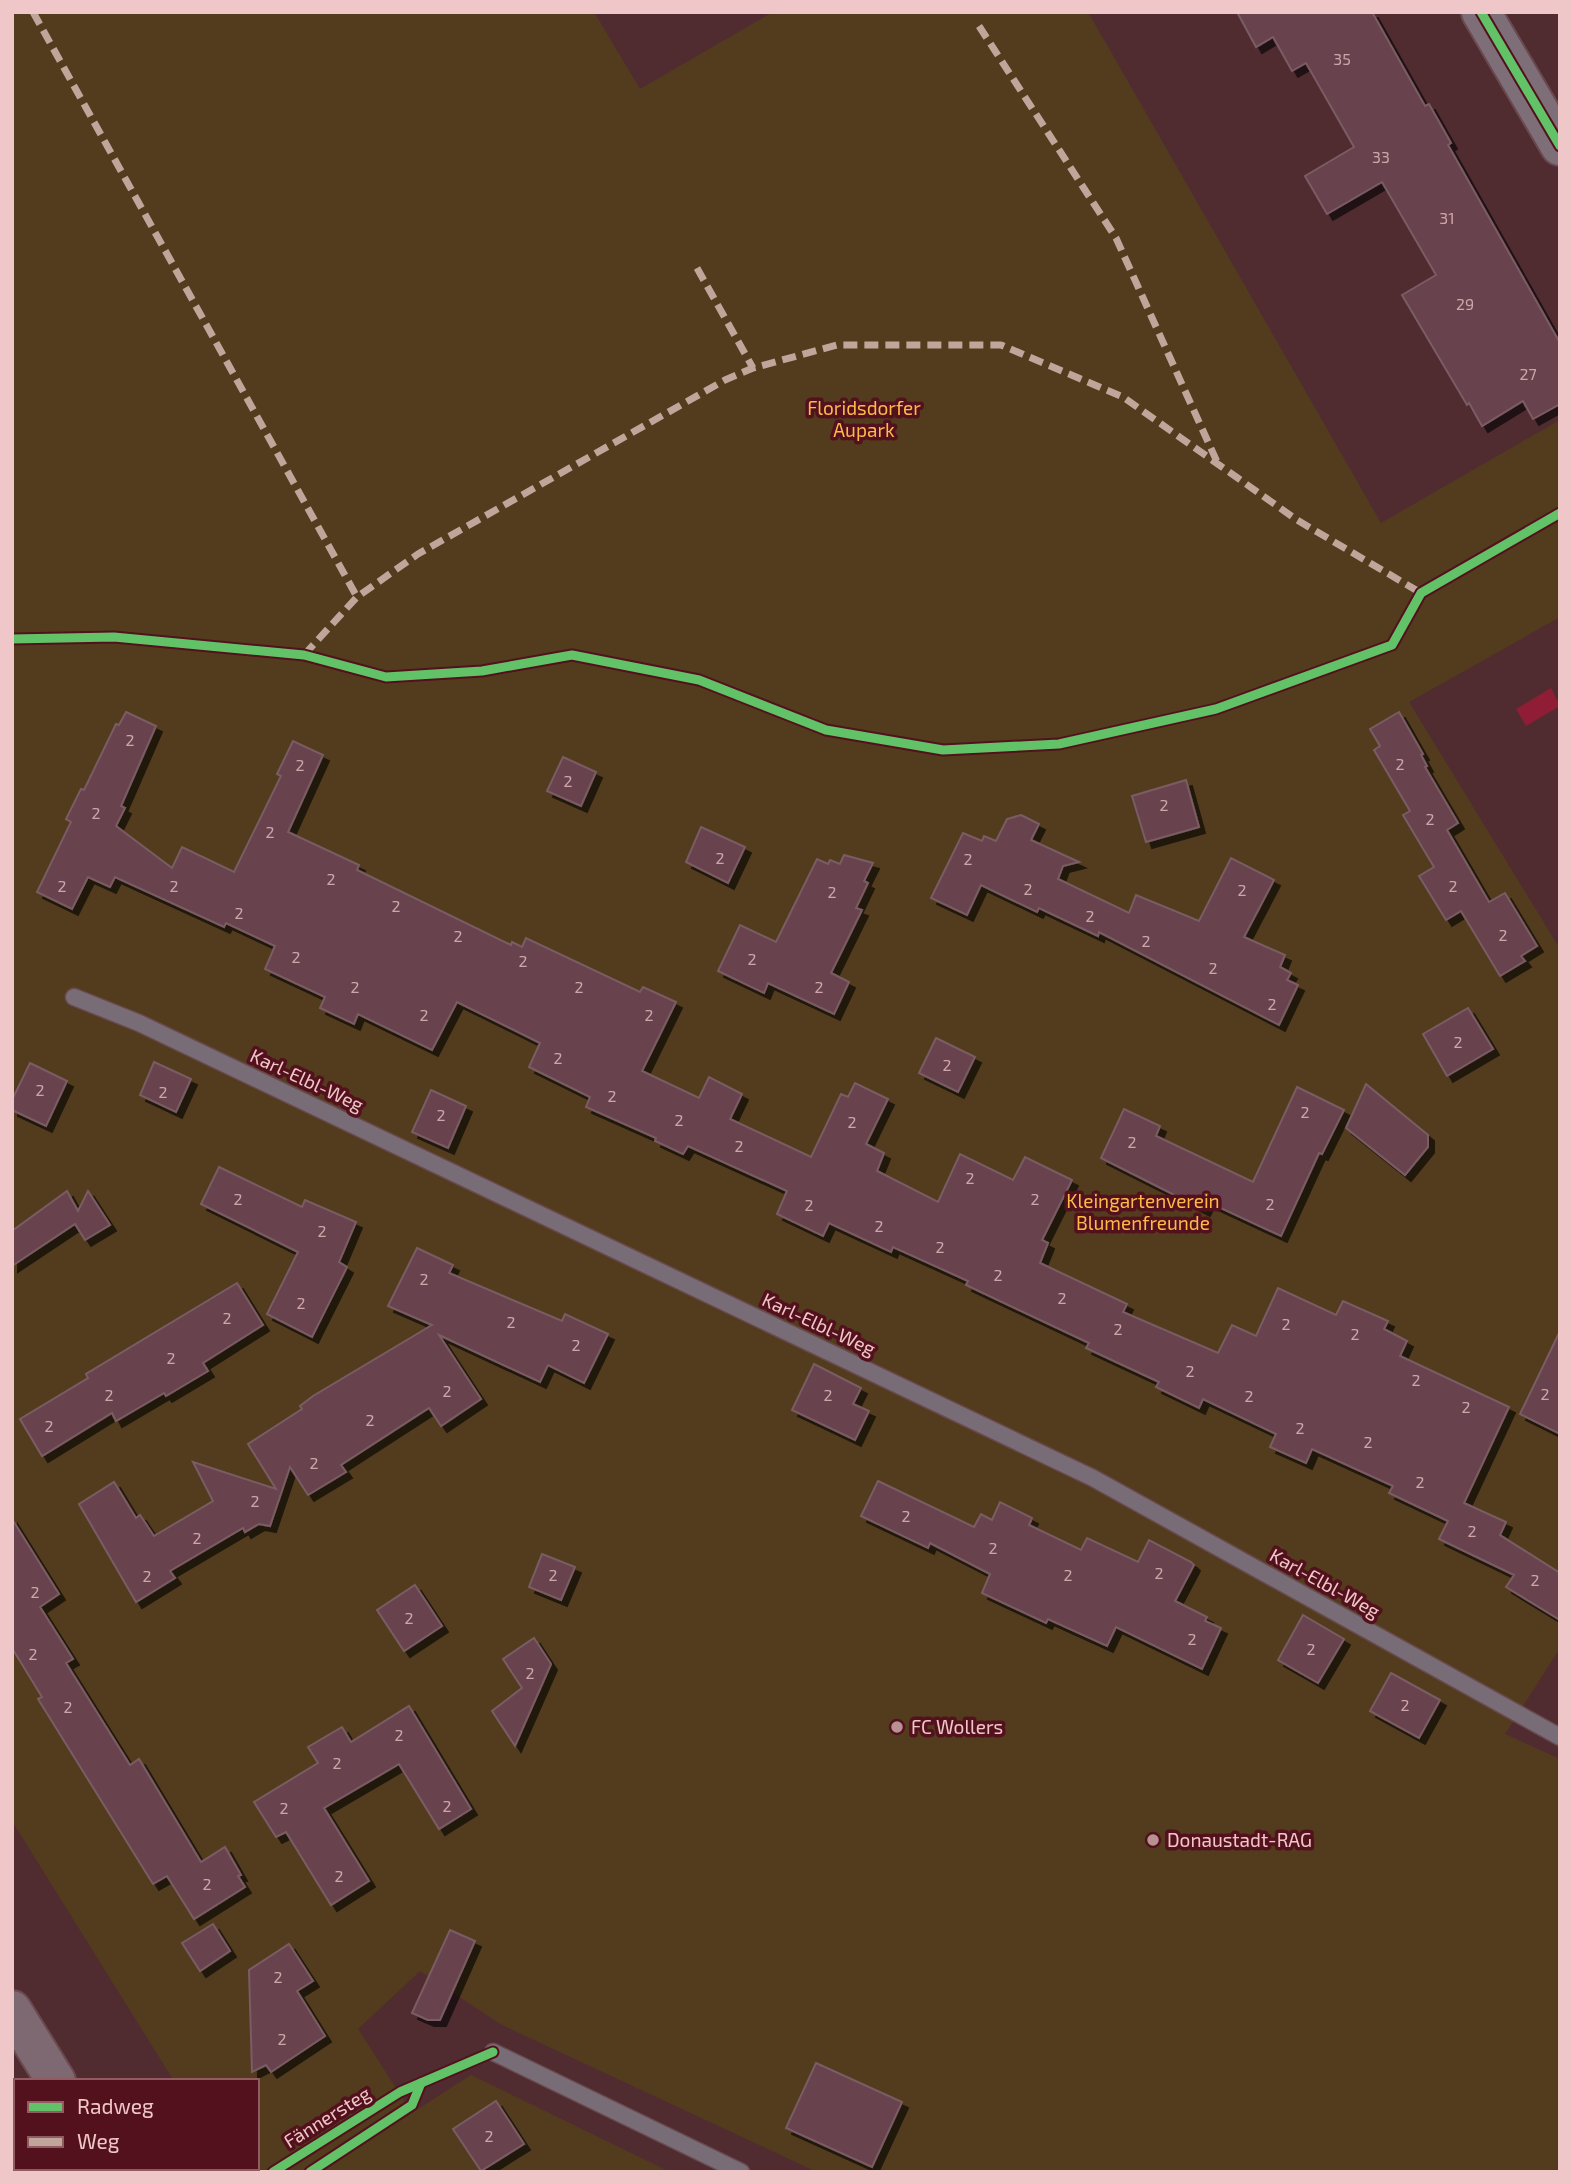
<svg xmlns="http://www.w3.org/2000/svg" width="1572" height="2184" font-family="'Exo 2',sans-serif">
<defs>
<filter id="shadow"><feDropShadow dx="6" dy="6" stdDeviation="0" flood-color="#0009"/></filter>
</defs>
<rect width="100%" height="100%" fill="#502c31"/>
<path fill="#533c1e" d="M12 12H594L640 89 773 12H1088L1381 523 1560 420V617L1409 702 1560 949V1648L1505 1734 1560 1759V2172H817L502 2025 420 1971 358 2029 412 2113 471 2075 670 2172H230L228 2168H257V2081H174L12 1821Z"/>
<path fill="#8f1d35" d="M1551 688 1560 706 1526 726 1516 709Z"/>
<g fill="#68424e" stroke="#7a5c64" stroke-width="2" filter="url(#shadow)">
<path d="M1237 12H1372L1425 106 1429 104 1451 143 1448 145 1560 343V404L1533 419 1523 401 1482 426 1469 403 1467 405 1402 295 1436 275 1382 182 1327 214 1305 176 1354 147 1306 63 1292 71 1273 37 1256 47Z"/>
<path d="M126 712 156 726 121 806 125 808 116 826 172 868 182 847 234 872 281 776 277 774 293 741 323 755 288 832 359 865 357 870 511 945 512 942 522 947 526 938 640 992 643 987 676 1002 642 1071 699 1098 709 1077 742 1094 730 1119 811 1157 841 1094 848 1097 855 1083 888 1099 866 1144 884 1153 877 1171 938 1202 960 1154 1013 1180 1025 1157 1072 1180 1042 1240 1048 1243 1040 1263 1127 1304 1123 1312 1218 1353 1232 1325 1256 1336 1278 1288 1336 1315 1343 1301 1388 1321 1384 1329 1407 1341 1400 1356 1509 1407 1464 1503 1506 1522 1500 1535 1560 1573V1620L1506 1587 1514 1575 1439 1539 1448 1521 1389 1493 1393 1486 1312 1449 1306 1463 1270 1447 1276 1434 1203 1399 1199 1408 1156 1387 1159 1382 1086 1348 1089 1343 966 1285 968 1281 893 1247 891 1252 829 1223 823 1236 777 1214 787 1191 688 1146 683 1154 655 1141 656 1138 586 1107 590 1097 529 1067 540 1043 457 1002 432 1050 358 1014 354 1024 320 1008 325 997 265 969 275 946 226 923 224 927 115 877 110 887 88 877 72 909 37 892 71 822 66 819 81 789 84 790 116 724 119 725Z"/>
<path d="M1399 712 1423 754 1421 755 1427 766 1425 767 1458 823 1447 830 1489 902 1505 893 1537 946 1521 956 1525 961 1500 976 1461 911 1446 920 1419 876 1434 867 1403 815 1410 811 1374 750 1380 746 1370 729Z"/>
<path d="M563 757 596 772 581 806 547 791Z"/>
<path d="M1186 780 1199 827 1146 842 1132 796Z"/>
<path d="M1021 815 1039 824 1031 840 1079 862 1063 866 1058 879 1129 913 1136 895 1199 921 1231 858 1274 880 1244 937 1285 955 1280 967 1291 973 1287 980 1298 985 1279 1025 1099 932 1098 936 1039 908 1037 912 981 885 967 915 931 898 963 833 982 841 984 836 996 841 1007 819Z"/>
<path d="M701 827 745 847 728 883 686 862Z"/>
<path d="M844 855 873 863 864 881 868 883 856 908 862 910 831 973 849 982 834 1014 768 983 764 993 718 971 740 925 776 942 817 859 828 864 830 860 840 864Z"/>
<path d="M1468 1008 1493 1049 1447 1076 1423 1034Z"/>
<path d="M936 1038 975 1057 958 1092 919 1073Z"/>
<path d="M154 1062 191 1079 176 1112 140 1095Z"/>
<path d="M30 1063 67 1081 46 1126 12 1110V1100Z"/>
<path d="M1366 1084 1428 1135V1147L1405 1175 1346 1128Z"/>
<path d="M1297 1087 1344 1110 1322 1154 1319 1153 1281 1236 1208 1202 1204 1210 1101 1158 1124 1109 1160 1126 1156 1136 1253 1182Z"/>
<path d="M431 1090 466 1106 448 1148 412 1132Z"/>
<path d="M219 1167 302 1207 305 1200 356 1222 339 1262 347 1267 312 1337 267 1314 298 1252 201 1204Z"/>
<path d="M67 1191 78 1211 88 1191 110 1225 85 1240 75 1224 12 1266V1231Z"/>
<path d="M417 1248 453 1265 449 1273 562 1321 565 1314 608 1334 584 1383 548 1365 540 1382 439 1335 481 1399 441 1426 429 1408 341 1465 346 1472 308 1495 290 1467 270 1526 259 1524 245 1532 243 1528 170 1571 175 1578 136 1602 79 1504 114 1482 136 1518 140 1515 154 1536 213 1501 193 1462 276 1489 248 1444 302 1409 300 1406 313 1396 432 1325 388 1306Z"/>
<path d="M237 1283 263 1325 203 1363 208 1371 166 1396 164 1393 116 1421 112 1413 42 1456 20 1419 88 1378 86 1374Z"/>
<path d="M1560 1331V1434L1520 1414Z"/>
<path d="M814 1364 861 1388 853 1404 869 1411 855 1440 792 1410Z"/>
<path d="M878 1481 974 1527 981 1514 992 1520 1000 1502 1032 1518 1029 1525 1081 1550 1087 1538 1138 1562 1149 1540 1191 1562 1194 1565 1175 1601 1207 1617 1205 1621 1221 1628 1202 1669 1116 1627 1107 1646 1048 1619 1046 1623 982 1593 990 1574 930 1543 928 1548 861 1516Z"/>
<path d="M12 1519 59 1594 40 1607 73 1659 66 1663 130 1765 139 1759 201 1862 225 1847 241 1875 238 1876 245 1887 194 1919 167 1876 153 1884 38 1699 42 1697 12 1648Z"/>
<path d="M542 1554 575 1567 561 1600 529 1587Z"/>
<path d="M415 1585 442 1626 404 1651 377 1610Z"/>
<path d="M1303 1615 1344 1639 1318 1683 1278 1660Z"/>
<path d="M534 1638 551 1664 515 1746 492 1711 522 1688 503 1659Z"/>
<path d="M1391 1673 1440 1700 1419 1738 1370 1711Z"/>
<path d="M409 1706 471 1809 439 1829 399 1764 324 1808 369 1881 331 1905 286 1832 276 1837 254 1802 318 1763 308 1747 342 1727 351 1742Z"/>
<path d="M213 1924 230 1951 200 1971 182 1943Z"/>
<path d="M450 1930 475 1941 440 2020H428L412 2013Z"/>
<path d="M289 1944 313 1981 297 1991 325 2036 271 2072 266 2065 252 2072 249 1970Z"/>
<path d="M816 2063 902 2102 872 2167 786 2128Z"/>
<path d="M496 2101 524 2144 481 2171 453 2129Z"/>
</g>
<g fill="none" stroke-linecap="round" stroke-linejoin="round">
<defs>
<g id="lane">
<path d="M74 997 139 1023 1093 1478 1560 1737"/>
<path d="M493 2052 741 2172"/>
</g>
<path id="secondary" d="M1481 12 1560 146"/>
<g id="highway">
<path d="M12 2010 56 2081"/>
<path d="M12 2162 16 2168"/>
<path d="M110 2168 112 2172"/>
</g>
</defs>
<use href="#lane" stroke="#6a4a4f" stroke-width="19"/>
<use href="#secondary" stroke="#6a4a4f" stroke-width="42"/>
<use href="#highway" stroke="#6a4a4f" stroke-width="42"/>
<use href="#lane" stroke="#786d76" stroke-width="16"/>
<use href="#secondary" stroke="#7e6e78" stroke-width="38"/>
<use href="#highway" stroke="#7e6871" stroke-width="38"/>
<g stroke="#c0a59a" stroke-width="7" stroke-dasharray="14 7" stroke-linecap="butt">
<path d="M33 12 357 597"/>
<path d="M979 26 1116 238 1218 464"/>
<path d="M697 268 753 368"/>
<path d="M304 655 357 597 418 554 725 380 753 368 837 345H1001L1123 397 1297 520 1421 593"/>
</g>
<defs>
<g id="cycleway">
<path d="M1481 12 1560 146"/>
<path d="M12 639 114 637 304 655 386 677 482 671 572 655 699 680 826 730 943 750 1059 744 1216 709 1392 645 1421 593 1560 513"/>
<path d="M273 2172 400 2092 493 2052"/>
<path d="M310 2172 412 2105 421 2083"/>
</g>
</defs>
<use href="#cycleway" stroke="#53111d" stroke-width="13"/>
<use href="#cycleway" stroke="#61c268" stroke-width="9"/>
</g>
<g fill="#b89193" stroke="#53111d" stroke-width="2.5">
<circle cx="897" cy="1727" r="7"/>
<circle cx="1153" cy="1840" r="7"/>
</g>
<g text-anchor="middle" stroke-width="7" stroke-linejoin="round" paint-order="stroke">
<g font-size="16" fill="#cea6aa">
<text x="1342" y="65">35</text>
<text x="1381" y="163">33</text>
<text x="1447" y="224">31</text>
<text x="1465" y="310">29</text>
<text x="1528" y="380">27</text>
<text x="130" y="746">2</text>
<text x="1400" y="770">2</text>
<text x="300" y="771">2</text>
<text x="568" y="787">2</text>
<text x="1164" y="811">2</text>
<text x="96" y="819">2</text>
<text x="1430" y="825">2</text>
<text x="270" y="838">2</text>
<text x="720" y="864">2</text>
<text x="968" y="865">2</text>
<text x="331" y="885">2</text>
<text x="62" y="892">2</text>
<text x="174" y="892">2</text>
<text x="1453" y="892">2</text>
<text x="1028" y="895">2</text>
<text x="1242" y="896">2</text>
<text x="832" y="898">2</text>
<text x="396" y="912">2</text>
<text x="239" y="919">2</text>
<text x="1090" y="922">2</text>
<text x="1503" y="941">2</text>
<text x="458" y="942">2</text>
<text x="1146" y="947">2</text>
<text x="296" y="963">2</text>
<text x="752" y="965">2</text>
<text x="523" y="967">2</text>
<text x="1213" y="974">2</text>
<text x="355" y="993">2</text>
<text x="579" y="993">2</text>
<text x="819" y="993">2</text>
<text x="1272" y="1010">2</text>
<text x="424" y="1021">2</text>
<text x="649" y="1021">2</text>
<text x="1458" y="1048">2</text>
<text x="558" y="1064">2</text>
<text x="947" y="1071">2</text>
<text x="40" y="1096">2</text>
<text x="163" y="1098">2</text>
<text x="612" y="1102">2</text>
<text x="1305" y="1118">2</text>
<text x="441" y="1121">2</text>
<text x="679" y="1126">2</text>
<text x="852" y="1128">2</text>
<text x="1132" y="1148">2</text>
<text x="739" y="1152">2</text>
<text x="970" y="1184">2</text>
<text x="238" y="1205">2</text>
<text x="1035" y="1205">2</text>
<text x="1270" y="1210">2</text>
<text x="809" y="1211">2</text>
<text x="879" y="1232">2</text>
<text x="322" y="1237">2</text>
<text x="940" y="1253">2</text>
<text x="998" y="1281">2</text>
<text x="424" y="1285">2</text>
<text x="1062" y="1304">2</text>
<text x="301" y="1309">2</text>
<text x="227" y="1324">2</text>
<text x="511" y="1328">2</text>
<text x="1286" y="1330">2</text>
<text x="1118" y="1335">2</text>
<text x="1355" y="1340">2</text>
<text x="576" y="1351">2</text>
<text x="171" y="1364">2</text>
<text x="1190" y="1377">2</text>
<text x="1416" y="1386">2</text>
<text x="447" y="1397">2</text>
<text x="1545" y="1400">2</text>
<text x="109" y="1401">2</text>
<text x="828" y="1401">2</text>
<text x="1249" y="1402">2</text>
<text x="1466" y="1413">2</text>
<text x="370" y="1426">2</text>
<text x="49" y="1432">2</text>
<text x="1300" y="1434">2</text>
<text x="1368" y="1448">2</text>
<text x="314" y="1469">2</text>
<text x="1420" y="1488">2</text>
<text x="255" y="1507">2</text>
<text x="906" y="1522">2</text>
<text x="1472" y="1537">2</text>
<text x="197" y="1544">2</text>
<text x="993" y="1554">2</text>
<text x="1159" y="1579">2</text>
<text x="553" y="1581">2</text>
<text x="1068" y="1581">2</text>
<text x="147" y="1582">2</text>
<text x="1535" y="1586">2</text>
<text x="35" y="1598">2</text>
<text x="409" y="1624">2</text>
<text x="1192" y="1645">2</text>
<text x="1311" y="1655">2</text>
<text x="33" y="1660">2</text>
<text x="530" y="1679">2</text>
<text x="1405" y="1711">2</text>
<text x="68" y="1713">2</text>
<text x="399" y="1741">2</text>
<text x="337" y="1769">2</text>
<text x="447" y="1812">2</text>
<text x="284" y="1814">2</text>
<text x="339" y="1882">2</text>
<text x="207" y="1890">2</text>
<text x="278" y="1983">2</text>
<text x="282" y="2045">2</text>
<text x="489" y="2142">2</text>
</g>
<g font-size="19" fill="#ffb949" stroke="#53111d">
<text x="864" y="415">Floridsdorfer<tspan x="864" dy="22">Aupark</tspan></text>
<text x="1143" y="1208">Kleingartenverein<tspan x="1143" dy="22">Blumenfreunde</tspan></text>
</g>
<g font-size="19" fill="#f0c7c8" stroke="#53111d">
<text transform="translate(307 1080) rotate(25)" y="7">Karl-Elbl-Weg</text>
<text transform="translate(819 1324) rotate(25)" y="7">Karl-Elbl-Weg</text>
<text transform="translate(1325 1583) rotate(29)" y="7">Karl-Elbl-Weg</text>
<text transform="translate(327 2117) rotate(-32)" y="7">Fännersteg</text>
</g>
<g font-size="19" fill="#f0c7c8" stroke="#53111d" text-anchor="start">
<text x="911" y="1734">FC Wollers</text>
<text x="1167" y="1847">Donaustadt-RAG</text>
</g>
</g>
<rect width="1572" height="2184" fill="none" stroke="#f0c7c8" stroke-width="28"/>
<rect x="14" y="2079" width="245" height="91" fill="#53111d" stroke="#925a61" stroke-width="2"/>
<rect x="28" y="2102" width="35" height="10" fill="#61c268" stroke="#925a61" stroke-width="2"/>
<text x="77" y="2114" font-size="21" fill="#f0c7c8">Radweg</text>
<rect x="28" y="2137" width="35" height="10" fill="#c0a59a" stroke="#925a61" stroke-width="2"/>
<text x="77" y="2149" font-size="21" fill="#f0c7c8">Weg</text>
</svg>
